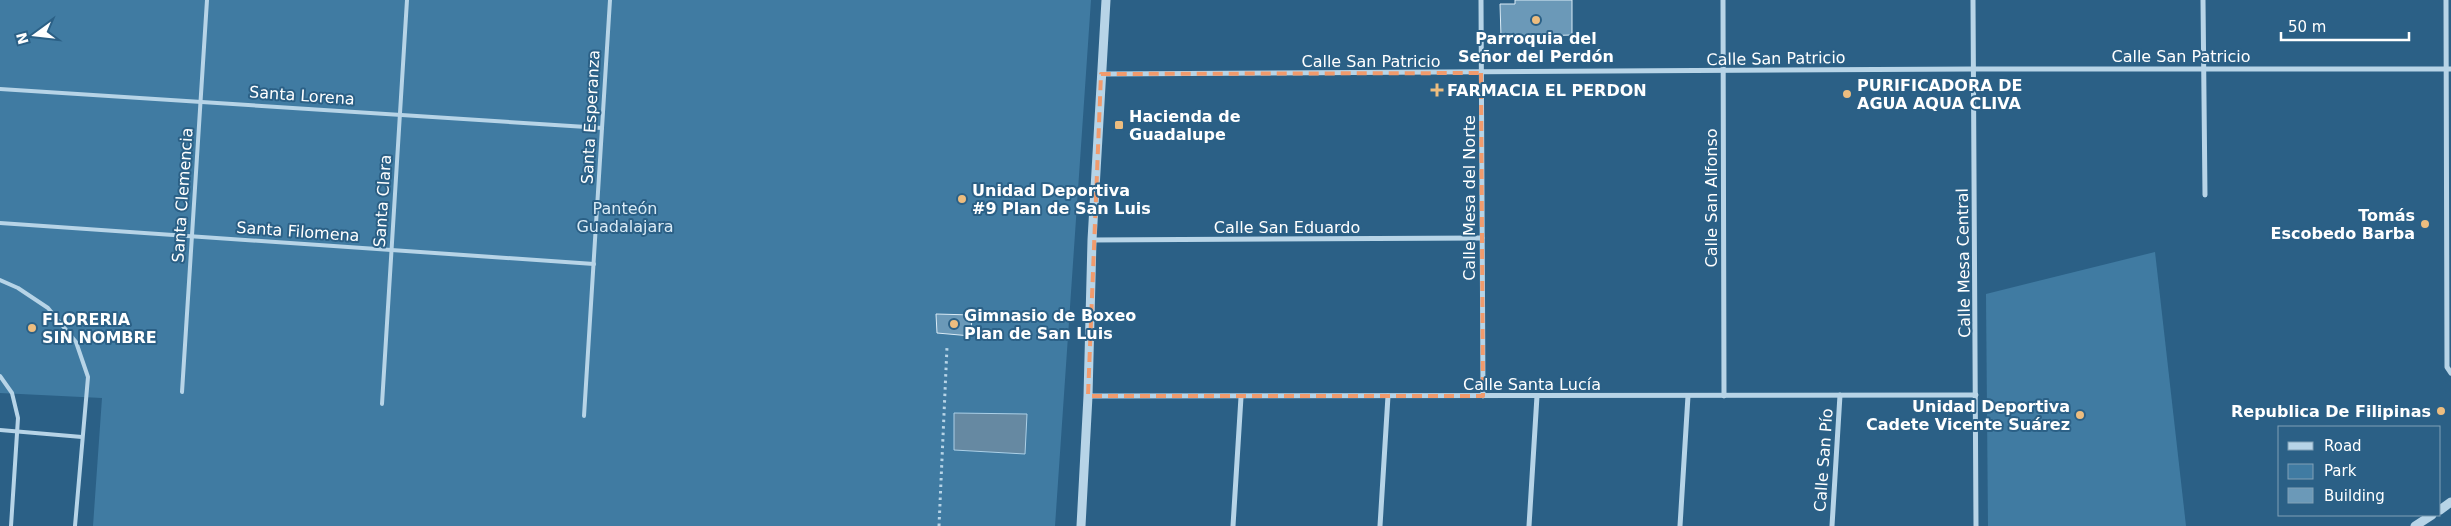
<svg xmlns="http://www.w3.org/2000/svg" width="2451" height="526" font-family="'DejaVu Sans',sans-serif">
<rect width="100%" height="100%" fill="#2b6086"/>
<g fill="#407ba2">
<path d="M0 0H1091L1055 526H93L102 398 0 393Z"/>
<path d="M2155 252 2186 526H1988L1986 294Z"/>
</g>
<path fill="#6689a2" stroke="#acd0e7" d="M954 413 1027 414 1025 454 954 450Z"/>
<g fill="#6b99b8" stroke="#daebf6">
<path d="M1515 0H1572V35L1501 37 1500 4H1515Z"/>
<path d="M936 314 972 315 971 336 937 333Z"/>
</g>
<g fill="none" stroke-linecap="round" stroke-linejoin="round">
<path stroke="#b7d4e7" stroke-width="3" stroke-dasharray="2.5 4" stroke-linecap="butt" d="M939 526 947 347"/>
<g stroke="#b7d4e7" stroke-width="4">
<path d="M0 89 602 128"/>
<path d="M0 223 594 264"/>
<path d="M0 280 18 288 48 308 76 342 88 377 75 526"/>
<path d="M0 376 12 393 18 418 11 526"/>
<path d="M182 392 207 0"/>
<path d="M382 404 407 0"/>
<path d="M584 416 610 0"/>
<path d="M0 430 82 437"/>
</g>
<g stroke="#b7d4e7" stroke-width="5">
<path d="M1481 0 1483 396"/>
<path d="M1723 0 1724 396"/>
<path d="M1973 0 1976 526"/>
<path d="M2203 0 2205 195"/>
<path d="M2446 0 2447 367 2451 373"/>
<path d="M1102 74 1973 69H2451"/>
<path d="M1092 240 1482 238"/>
<path d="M1088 396 1976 395"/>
<path d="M1233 526 1241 397"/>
<path d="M1380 526 1388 396"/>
<path d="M1529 526 1537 396"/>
<path d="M1680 526 1688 396"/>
<path d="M1832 526 1840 395"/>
</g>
<g stroke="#b7d4e7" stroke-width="9">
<path d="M2440 510 2451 502"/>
<path d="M1081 526 1088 396 1092 240 1106 0"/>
<path d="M2415 526 2432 515"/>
</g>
</g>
<path fill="none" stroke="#f19b6d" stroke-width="4" stroke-dasharray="10 6" stroke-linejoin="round" d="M1481 73 1483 396H1088L1101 74Z"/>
<g fill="#edbd7f" stroke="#2b6086" stroke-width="2">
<circle cx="1536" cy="20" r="5"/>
<path d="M1434.5 82.5h5v5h5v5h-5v5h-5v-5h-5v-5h5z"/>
<circle cx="1847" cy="94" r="5"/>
<rect x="1114" y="120" width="10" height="10" rx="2.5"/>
<circle cx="962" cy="199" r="5"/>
<circle cx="2425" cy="224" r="5"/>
<circle cx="954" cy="324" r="5"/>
<circle cx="32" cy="328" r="5"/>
<circle cx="2441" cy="411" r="5"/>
<circle cx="2080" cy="415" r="5"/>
</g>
<g text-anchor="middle" stroke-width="4" stroke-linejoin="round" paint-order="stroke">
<g font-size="16" font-weight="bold" fill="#fff" stroke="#2b6086" text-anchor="start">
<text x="1536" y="44" text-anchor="middle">Parroquia del<tspan x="1536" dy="18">Señor del Perdón</tspan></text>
<text x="1857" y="91">PURIFICADORA DE<tspan x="1857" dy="18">AGUA AQUA CLIVA</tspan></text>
<text x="1447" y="96">FARMACIA EL PERDON</text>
<text x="1129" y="122">Hacienda de<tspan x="1129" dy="18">Guadalupe</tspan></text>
<text x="972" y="196">Unidad Deportiva<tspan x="972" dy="18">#9 Plan de San Luis</tspan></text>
<text x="2415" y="221" text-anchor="end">Tomás<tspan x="2415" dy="18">Escobedo Barba</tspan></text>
<text x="964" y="321">Gimnasio de Boxeo<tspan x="964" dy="18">Plan de San Luis</tspan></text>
<text x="42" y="325">FLORERIA<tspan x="42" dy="18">SIN NOMBRE</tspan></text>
<text x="2070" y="412" text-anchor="end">Unidad Deportiva<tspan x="2070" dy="18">Cadete Vicente Suárez</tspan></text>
<text x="2431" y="417" text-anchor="end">Republica De Filipinas</text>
</g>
<g font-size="16" fill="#fff" stroke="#2b6086">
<text x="2181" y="62">Calle San Patricio</text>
<text transform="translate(1776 58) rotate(-1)" y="6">Calle San Patricio</text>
<text x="1371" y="67">Calle San Patricio</text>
<text transform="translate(302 95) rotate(4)" y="6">Santa Lorena</text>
<text transform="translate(590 117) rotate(-87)" y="6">Santa Esperanza</text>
<text transform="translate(182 195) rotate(-86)" y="6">Santa Clemencia</text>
<text transform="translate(1469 198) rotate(-90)" y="6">Calle Mesa del Norte</text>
<text transform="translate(1711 198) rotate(-90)" y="6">Calle San Alfonso</text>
<text transform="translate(382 201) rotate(-86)" y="6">Santa Clara</text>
<text x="1287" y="233">Calle San Eduardo</text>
<text transform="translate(298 231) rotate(4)" y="6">Santa Filomena</text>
<text transform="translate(1963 263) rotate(-91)" y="6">Calle Mesa Central</text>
<text x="1532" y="390">Calle Santa Lucía</text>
<text transform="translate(1823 460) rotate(-86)" y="6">Calle San Pío</text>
</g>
<g font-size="16" fill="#daebf6" stroke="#2b6086">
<text x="625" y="214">Panteón<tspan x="625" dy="18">Guadalajara</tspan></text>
</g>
</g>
<rect x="2278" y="426" width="162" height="90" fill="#2b6086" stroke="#80a0b6"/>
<rect x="2288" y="442" width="25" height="8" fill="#b7d4e7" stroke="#80a0b6"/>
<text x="2324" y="451" font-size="15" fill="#ffffff">Road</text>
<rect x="2288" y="464" width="25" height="15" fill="#407ba2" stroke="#80a0b6"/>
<text x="2324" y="476" font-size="15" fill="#ffffff">Park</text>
<rect x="2288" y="488" width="25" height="15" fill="#6b99b8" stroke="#80a0b6"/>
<text x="2324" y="501" font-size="15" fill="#ffffff">Building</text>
<g transform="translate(35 35) rotate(255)" stroke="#2b6086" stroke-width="4" paint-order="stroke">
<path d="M0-4L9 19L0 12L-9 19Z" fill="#ffffff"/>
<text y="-8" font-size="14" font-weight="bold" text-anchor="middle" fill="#ffffff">N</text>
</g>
<path d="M2281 32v8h128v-8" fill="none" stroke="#ffffff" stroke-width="2.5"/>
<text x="2288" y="32" font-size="15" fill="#ffffff" stroke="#2b6086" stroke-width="4" paint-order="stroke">50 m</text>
</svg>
